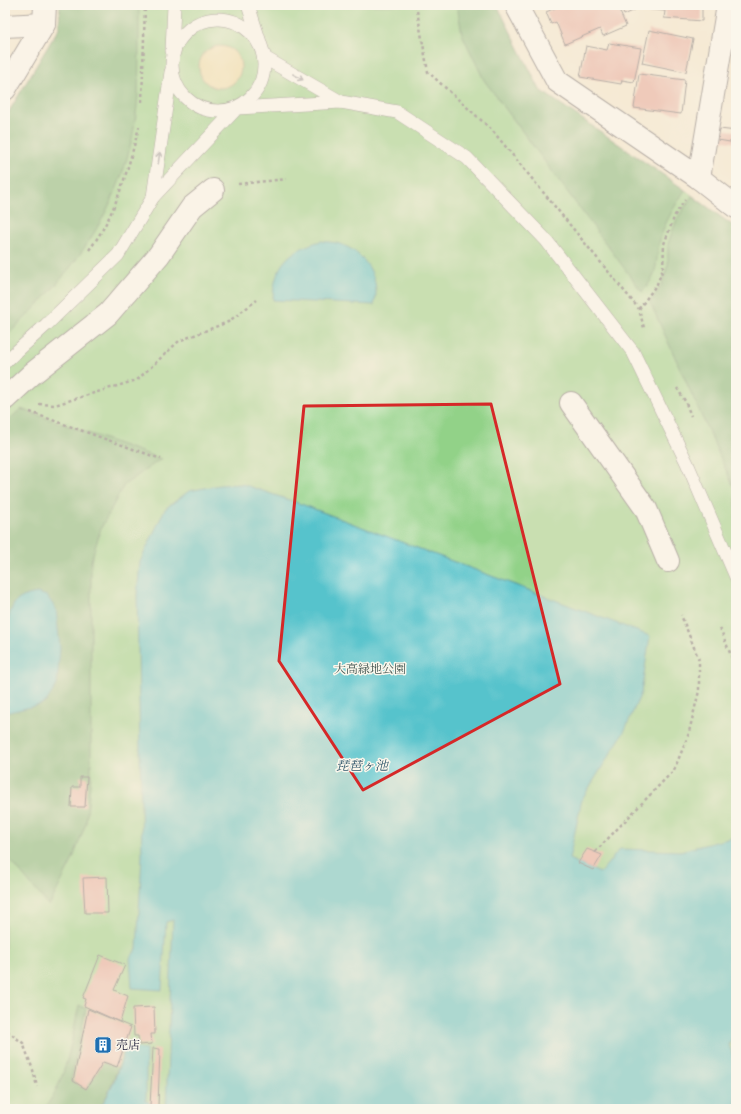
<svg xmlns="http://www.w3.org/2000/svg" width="741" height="1114" font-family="'Old Standard TT','Noto Serif JP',serif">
<rect width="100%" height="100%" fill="#fbf7ec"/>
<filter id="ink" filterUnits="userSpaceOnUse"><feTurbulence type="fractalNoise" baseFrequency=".025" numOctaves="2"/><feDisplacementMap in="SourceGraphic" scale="8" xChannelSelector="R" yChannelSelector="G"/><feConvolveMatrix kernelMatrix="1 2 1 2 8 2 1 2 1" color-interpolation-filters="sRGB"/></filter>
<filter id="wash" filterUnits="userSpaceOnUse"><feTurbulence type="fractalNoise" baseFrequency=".012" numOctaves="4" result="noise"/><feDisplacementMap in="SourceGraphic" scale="16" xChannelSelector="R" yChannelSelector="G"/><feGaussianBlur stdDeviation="0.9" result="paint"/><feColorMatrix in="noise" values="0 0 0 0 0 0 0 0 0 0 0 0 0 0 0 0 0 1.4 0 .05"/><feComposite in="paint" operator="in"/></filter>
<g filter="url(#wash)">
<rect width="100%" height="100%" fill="#f5ead4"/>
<path fill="#92d288" stroke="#5a7a62" d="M60 5H497L540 90 685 190 736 228V1109H5V118L59 28Z"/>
<g fill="#75b474" stroke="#4c6b58">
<path d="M60 5H139C139 34 139 64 138 93 132 196 78 270 5 337V118L59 28Z"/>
<path d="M457 5H497L540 90 685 190C675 206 665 221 660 240 654 262 661 272 642 292L484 80 462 34Z"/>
<path d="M692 196 736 228V492L650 302 661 287 668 265V244L677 219Z"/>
<path d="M21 409 161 459 124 485 101 528 91 561V775L86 823 72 861 49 906 5 854V423Z"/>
<path d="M79 1005 86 1009 71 1080 86 1089 103 1062 118 1067C113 1081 108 1098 98 1109H44C67 1080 71 1041 79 1005Z"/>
</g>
<circle fill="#eeda9e" stroke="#887e6c" cx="220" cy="67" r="21"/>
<g fill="#56c3cc" stroke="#3c7284">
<path d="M321 241C327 242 334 242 340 244 365 252 382 280 374 305L273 300C274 265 288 250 321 241Z"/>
<path d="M242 484 301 504 650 636 641 693 624 732 582 799 569 859 600 873 620 849 680 851 736 837V1029L729 1045 736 1064V1109H166L173 920 166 922 162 990 132 988 130 958 137 949 142 856 137 595 140 562 165 509 189 491 220 485Z"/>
<path d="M38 593 47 596 56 609 60 648 57 685 46 702 39 705 5 713C5 683 0 628 14 604 19 597 30 594 38 593Z"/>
<path d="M126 1047 146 1049V1101L153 1104V1109H98C113 1093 118 1067 126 1047Z"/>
</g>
<g id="blocks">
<g fill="#e6a49c">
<path d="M562 5H617L626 26 603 36 600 29 565 44 556 22 551 24 546 12Z"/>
<path d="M620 5H632L635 10 624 15Z"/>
<path d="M642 5H709V8L702 7V21L664 18 665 11 642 9Z"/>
<path d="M649 30 693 39 686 72 642 63Z"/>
<path d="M609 43 641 48 634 82 622 80 621 84 580 77 586 46 607 50Z"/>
<path d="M639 74 685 80 681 114 634 108Z"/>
<path d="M720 129 736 131V143L718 140Z"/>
<path d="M80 777H87L85 807H71L72 787H80Z"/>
<path d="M587 849 602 855 593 870 578 863Z"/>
<path d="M107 877 108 913H85L83 878Z"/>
<path d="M100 955 125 965 114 990 128 996 120 1022 84 1006 86 999 83 998Z"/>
<path d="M154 1007 155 1034H151L152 1044 139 1045 138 1036H134L133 1008Z"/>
<path d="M88 1009 131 1027 117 1067 103 1062 86 1089 73 1081Z"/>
<path d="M153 1048 160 1049 158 1106H150Z"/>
</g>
</g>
</g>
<g filter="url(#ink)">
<use href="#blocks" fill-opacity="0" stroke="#6c6871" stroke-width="1"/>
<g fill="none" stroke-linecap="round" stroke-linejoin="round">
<defs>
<g id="lane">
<path d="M248 5 265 58 341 102"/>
<circle cx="218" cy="65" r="46"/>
<path d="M172 51 174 5"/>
<path d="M153 197 171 72"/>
<path d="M5 362 46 325 118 255 153 197 237 108 341 102 397 112 467 158 546 240 633 352 687 463 736 577"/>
</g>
<g id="street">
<path d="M516 5 557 81 699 178 736 207"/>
<path d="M5 26 44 24"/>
<path d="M5 89 44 24 45 5"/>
<path d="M699 178 728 5"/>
<path d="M5 399 32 374 108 314 159 255 192 207 213 190"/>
<path d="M571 403 646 509 668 561"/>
</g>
</defs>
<use href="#lane" stroke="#6c6871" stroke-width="14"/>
<use href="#street" stroke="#6c6871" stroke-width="24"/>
<g stroke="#6c6871" stroke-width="2.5" stroke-dasharray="3 3" stroke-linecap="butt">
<path d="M416 5 428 72 492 130 639 309 644 328"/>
<path d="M142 102 145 5"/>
<path d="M238 184 287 179"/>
<path d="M89 250C116 215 128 169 139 127"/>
<path d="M639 309 657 284 663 269 664 244 675 215 685 200"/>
<path d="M677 388 685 401 691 416"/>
<path d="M39 404 55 405 137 380 179 341 228 322 257 300"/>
<path d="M30 412 161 459"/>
<path d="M720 628 736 668"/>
<path d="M595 852 674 770 688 736 699 691V660L681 615"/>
<path d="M7 1031 23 1043 33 1070 37 1087"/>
</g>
<use href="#lane" stroke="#fff" stroke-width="13"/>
<use href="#street" stroke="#fff" stroke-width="22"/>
</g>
<defs><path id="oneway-shaft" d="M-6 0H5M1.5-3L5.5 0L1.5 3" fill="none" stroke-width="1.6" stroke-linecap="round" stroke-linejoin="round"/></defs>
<g stroke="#9c9ca7">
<use href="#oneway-shaft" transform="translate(298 77) rotate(30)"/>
<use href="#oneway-shaft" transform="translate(159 158) rotate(-82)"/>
</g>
</g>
<path d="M0 0H741V1114H0ZM491 404 560 684 363 790 279 661 304 406Z" fill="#f5ead4" fill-opacity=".55" fill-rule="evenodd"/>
<path fill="none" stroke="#d62828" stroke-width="3" stroke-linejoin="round" d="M491 404 560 684 363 790 279 661 304 406Z"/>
<defs>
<symbol id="building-square" viewBox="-11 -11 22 22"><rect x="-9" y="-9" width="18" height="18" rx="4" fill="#1f6fb2" stroke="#fbf7ec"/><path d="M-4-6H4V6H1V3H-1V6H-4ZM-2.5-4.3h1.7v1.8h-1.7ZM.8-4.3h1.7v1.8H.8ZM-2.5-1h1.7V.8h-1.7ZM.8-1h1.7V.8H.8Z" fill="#fff"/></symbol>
</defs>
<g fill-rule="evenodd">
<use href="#building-square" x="93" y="1035" width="20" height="20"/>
</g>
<g text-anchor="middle" stroke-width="3" stroke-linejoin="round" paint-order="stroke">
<g font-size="12" fill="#445752" stroke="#fbf7ec">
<text x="370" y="673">大高緑地公園</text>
</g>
<g font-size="12" fill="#22223b" stroke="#fbf7ec" text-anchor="start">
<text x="116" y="1049">売店</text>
</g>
<g font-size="13" font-style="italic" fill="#345a6e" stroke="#fbf7ec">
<text x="362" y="770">琵琶ヶ池</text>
</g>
</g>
<rect width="741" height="1114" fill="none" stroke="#fbf7ec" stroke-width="20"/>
</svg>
